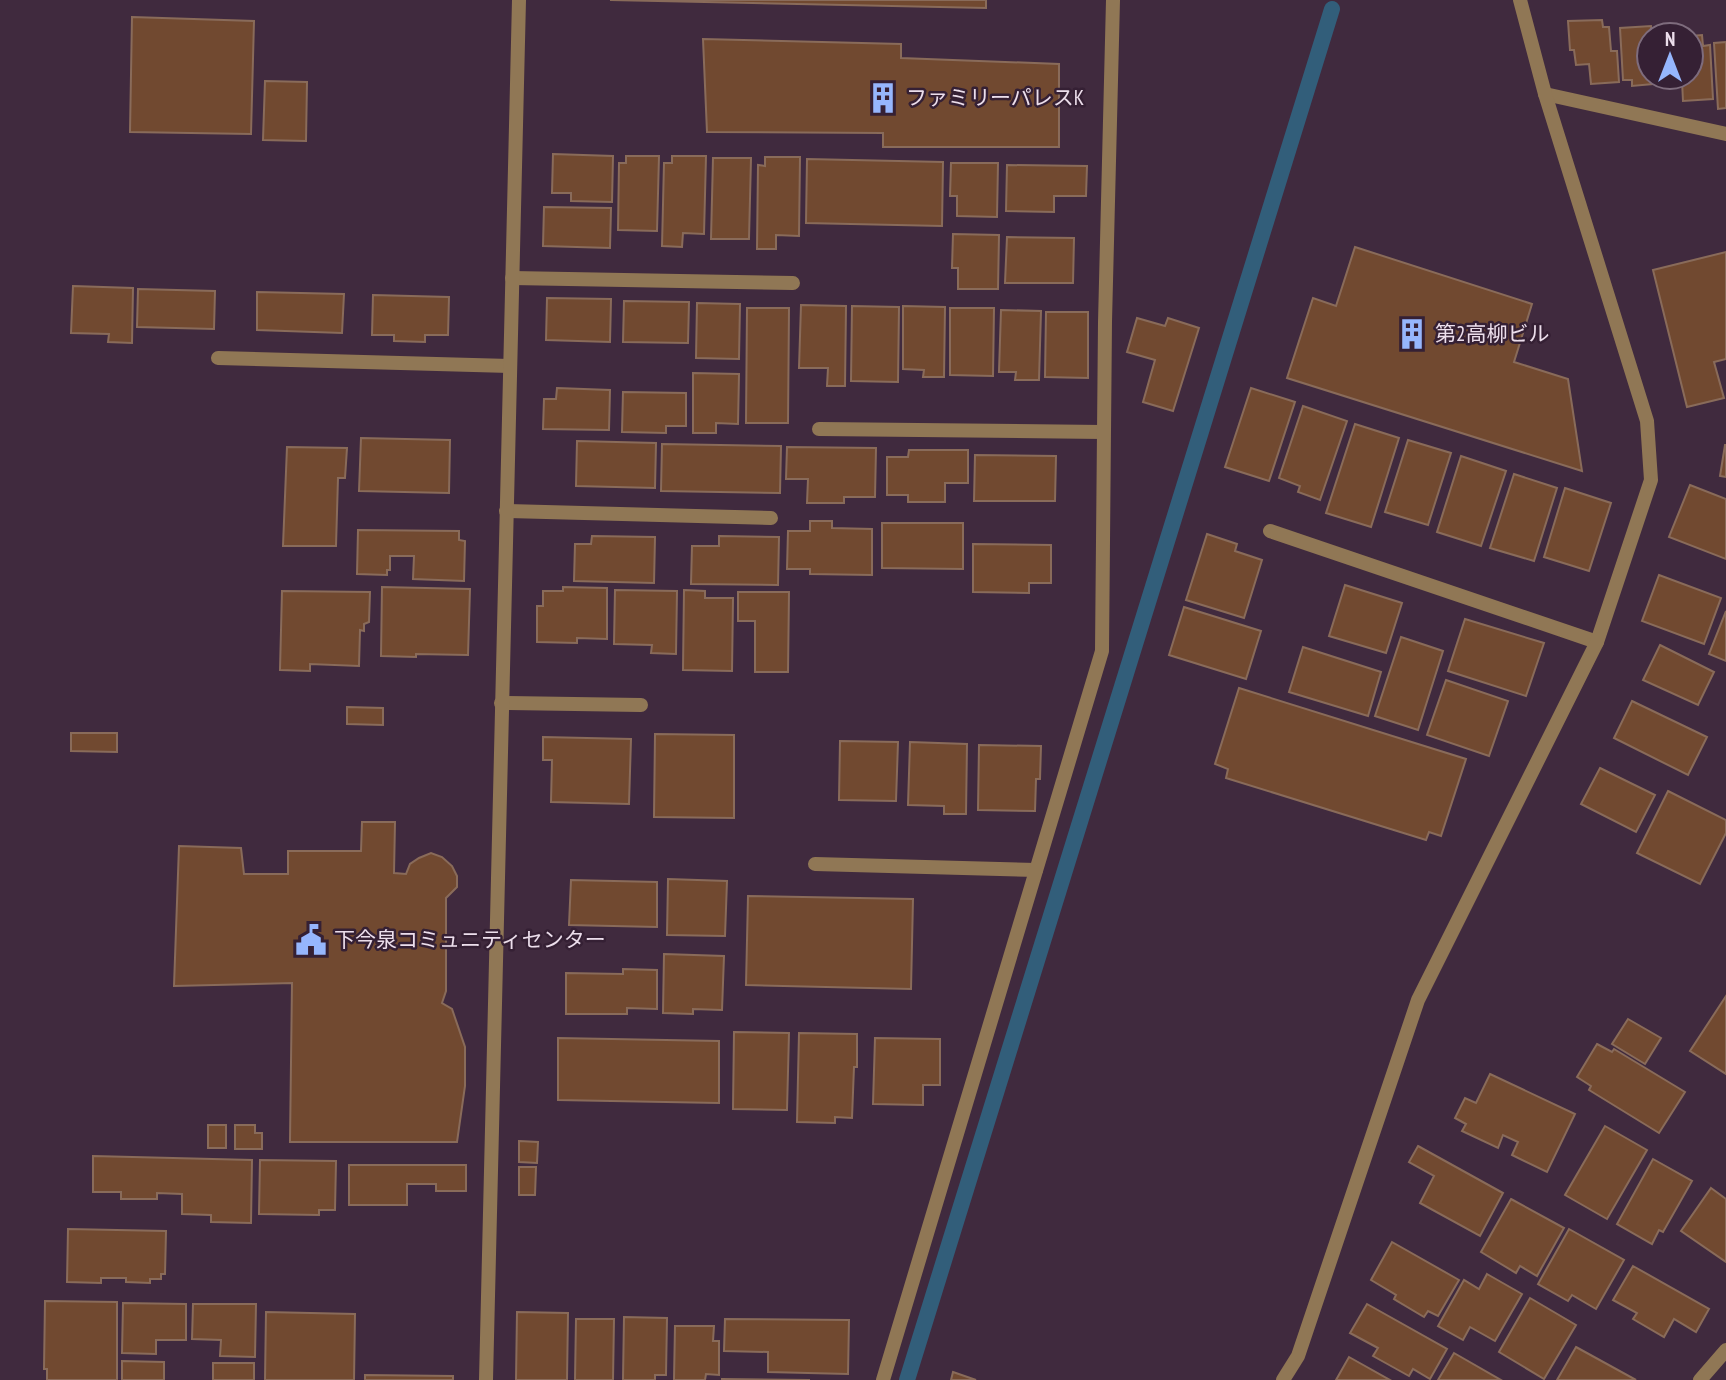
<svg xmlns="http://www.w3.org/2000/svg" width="1726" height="1380" font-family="'PT Sans Narrow','Noto Sans JP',sans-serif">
<rect width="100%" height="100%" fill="#402a3e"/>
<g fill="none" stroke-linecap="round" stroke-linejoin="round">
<path stroke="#325e7a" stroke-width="16" d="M907 1380 1332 9"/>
</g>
<g fill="#714930" stroke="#896b5a" stroke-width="2">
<path d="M610 0H986V8Z"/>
<path d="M132 17 254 21 251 134 130 132Z"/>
<path d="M1602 20 1603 27H1609L1611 51H1617L1619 82 1591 84 1589 64 1576 65 1574 50H1570L1568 21Z"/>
<path d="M1651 26 1652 35H1649V77H1664V83L1632 86V80H1623L1620 28Z"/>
<path d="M1702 35 1703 46 1710 45 1713 99 1683 101 1682 81 1672 82 1671 77H1691V36Z"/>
<path d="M703 39 901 44V58L1059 64V147H883V133L707 132Z"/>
<path d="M1726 42V108L1718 109 1714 43Z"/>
<path d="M265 81 307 82 306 141 263 140Z"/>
<path d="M553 154 613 156 612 202 571 201V193H552Z"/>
<path d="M626 156H659L657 231 618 230 619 163H626Z"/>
<path d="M672 156H706L704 234 683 233 682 247 662 246 664 163H672Z"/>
<path d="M765 157H800L799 236 776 235V249H757L758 165 765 166Z"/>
<path d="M713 158H751L749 239H711Z"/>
<path d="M807 159 943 162 942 226 806 223Z"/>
<path d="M951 163H998L997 217 957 216V196H950Z"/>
<path d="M1007 165 1087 166 1086 196H1054V212L1006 211Z"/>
<path d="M544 207 611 208 610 248 543 246Z"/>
<path d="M953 234 999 235 998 289H958V268H952Z"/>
<path d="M1007 237 1074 238 1073 283H1005Z"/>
<path d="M1355 247 1532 304 1514 362 1568 379 1582 471 1287 378 1313 298 1336 306Z"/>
<path d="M1726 252V359L1714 362 1724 398 1687 407 1653 270Z"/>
<path d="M73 286 133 288 132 343 108 342 109 334 71 333Z"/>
<path d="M138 289 215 291 214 329 137 327Z"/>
<path d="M257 292 344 294 342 333 257 330Z"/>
<path d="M373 295 449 297 448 335H425V342L394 341V335H372Z"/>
<path d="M547 298 611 299 610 342 546 340Z"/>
<path d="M624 301 689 302 688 343 623 342Z"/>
<path d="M697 303 740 304 739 359 696 358Z"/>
<path d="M801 305 846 306 845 386H827L828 368H799Z"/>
<path d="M852 306 899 307 898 382 851 381Z"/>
<path d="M903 306 945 307 944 377H923L924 370 903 369Z"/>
<path d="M747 308H789L788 423H746Z"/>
<path d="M950 308H994L993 376 950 375Z"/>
<path d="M1001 310 1041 311 1039 380H1015L1016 372H999Z"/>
<path d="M1046 312H1088V378L1045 377Z"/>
<path d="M1137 318 1165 326 1168 318 1199 328 1173 411 1143 402 1155 360 1127 352Z"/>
<path d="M693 373 739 374 738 424 716 423V433H693Z"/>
<path d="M557 388 610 390 609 430 543 429 544 399H556Z"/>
<path d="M1251 388 1295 402 1269 481 1225 467Z"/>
<path d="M623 392 686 393V426H666V433L622 432Z"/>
<path d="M1303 406 1347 421 1320 500 1298 492 1300 486 1279 478Z"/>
<path d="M1355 424 1399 438 1371 527 1326 513Z"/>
<path d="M361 438 450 440 449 493 359 491Z"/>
<path d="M1408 440 1451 453 1428 525 1385 512Z"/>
<path d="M577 441 656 443 655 488 576 486Z"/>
<path d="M662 444 781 446 780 493 661 491Z"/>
<path d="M1725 445H1726V477L1720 476Z"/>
<path d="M287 447 347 448 345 478H338L336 546H283Z"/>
<path d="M787 447 876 448 875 497H844V503H807L808 479H786Z"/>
<path d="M909 450H968V483H945V502H908V495H887V457H908Z"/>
<path d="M975 455 1056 456 1055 501H974Z"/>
<path d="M1461 456 1506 471 1481 546 1437 532Z"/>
<path d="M1514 474 1557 488 1534 561 1490 548Z"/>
<path d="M1690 485 1726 499V559L1669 537Z"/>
<path d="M1565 488 1611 503 1589 571 1544 557Z"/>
<path d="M810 521H832V528L872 529V575L810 574V569H787L788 531H810Z"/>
<path d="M882 523H963V569L882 568Z"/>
<path d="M358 530 459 531V540L465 541 464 581 413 579 414 556H390V570H387V575L357 574Z"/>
<path d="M1207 534 1237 544 1235 551 1262 560 1244 618 1186 600Z"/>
<path d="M592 536 655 537 654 583 574 581 575 544H591Z"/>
<path d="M719 536 779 537 778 585 691 584 692 546H719Z"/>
<path d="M973 544 1051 545V583H1029V593L973 592Z"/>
<path d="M1659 575 1721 598 1704 644 1642 621Z"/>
<path d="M1345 585 1402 603 1386 653 1329 636Z"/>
<path d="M382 587 470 589 468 655 416 654V657L381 656Z"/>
<path d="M563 587 607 588V639L577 638V643L537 642V606H543V591H563Z"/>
<path d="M615 590 677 591 676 654 651 653 652 645 614 644Z"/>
<path d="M684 590 705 591V598H733L732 671 683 670Z"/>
<path d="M282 591 370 592 369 622 364 624V631L360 630 359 666 310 664V671L280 670Z"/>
<path d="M738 592H789L788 672H755V621H738Z"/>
<path d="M1184 607 1261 631 1246 679 1169 655Z"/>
<path d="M1726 611V661L1709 654Z"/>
<path d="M1465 619 1544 643 1526 696 1448 671Z"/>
<path d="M1401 637 1443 651 1418 730 1375 716Z"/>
<path d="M1660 645 1714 672 1698 705 1643 680Z"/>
<path d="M1303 647 1381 672 1368 716 1289 692Z"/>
<path d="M1446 680 1508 701 1489 756 1427 735Z"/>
<path d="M1239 688 1466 759 1441 836 1429 832 1426 840 1226 778 1228 769 1215 764Z"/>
<path d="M1632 701 1707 737 1688 775 1614 738Z"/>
<path d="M347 707 383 708V725L347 724Z"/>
<path d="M71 733H117V752L71 751Z"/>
<path d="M655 734 734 735V818L654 817Z"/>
<path d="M543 737 631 739 629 804 551 802 552 760H543Z"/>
<path d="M840 741 898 742 896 801 839 800Z"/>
<path d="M910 742 967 744 966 814H944V806L908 805Z"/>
<path d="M979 745 1041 746 1040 779H1036L1035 811 978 810Z"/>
<path d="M1600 768 1655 795 1636 832 1581 804Z"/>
<path d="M1668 791 1726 820V833L1700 884 1637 853Z"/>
<path d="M362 822H395L394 873 406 874 410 864 419 858 431 853 442 857 452 866 457 876V887L446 898V991L442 1003 452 1009 465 1047V1086L457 1142H290L292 983 174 986 179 846 241 848 244 874H288V851H361Z"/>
<path d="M668 879 727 881 725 936 667 935Z"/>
<path d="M571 880 657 882V927L569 925Z"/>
<path d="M748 896 913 899 911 989 746 985Z"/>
<path d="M664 954 724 956 722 1010 693 1009V1014L663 1013Z"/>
<path d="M623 969 657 970V1009L627 1008V1014H566V973L623 974Z"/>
<path d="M1726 996V1074L1690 1051Z"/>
<path d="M1628 1019 1661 1038 1645 1064 1612 1044Z"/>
<path d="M734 1032 789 1033 787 1110 733 1109Z"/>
<path d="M799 1033 857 1034V1067H854L852 1118 835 1117V1123L797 1122Z"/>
<path d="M558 1038 719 1041V1103L558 1100Z"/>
<path d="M875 1038 940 1039V1085H923V1105L873 1104Z"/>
<path d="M1597 1044 1612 1052 1614 1049 1685 1092 1659 1133 1589 1090 1591 1086 1577 1077Z"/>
<path d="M1490 1074 1575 1114 1547 1172 1512 1155 1518 1142 1503 1135 1498 1148 1462 1131 1466 1124 1455 1118 1465 1098 1476 1103Z"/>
<rect x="208" y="1125" width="18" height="23"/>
<path d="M235 1125H255V1133H262V1149H235Z"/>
<path d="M1605 1126 1647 1150 1607 1219 1565 1195Z"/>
<path d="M519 1141 538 1142 537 1163 519 1162Z"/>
<path d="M1418 1146 1503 1193 1480 1236 1420 1203 1434 1176 1409 1162Z"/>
<path d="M93 1156 252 1160 251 1223 211 1222V1215L182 1214V1194L157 1193V1199H121V1192H93Z"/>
<path d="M1653 1159 1692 1181 1663 1232 1659 1230 1652 1244 1617 1224Z"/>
<path d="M260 1160 336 1161 335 1210H319V1215L259 1214Z"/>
<path d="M349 1165H466V1191H436V1184H407V1205H349Z"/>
<path d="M519 1167H536L535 1195H519Z"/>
<path d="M1711 1188 1726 1199V1262L1681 1231Z"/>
<path d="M1511 1199 1564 1228 1537 1276 1520 1266 1516 1273 1481 1252Z"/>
<path d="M68 1229 166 1231 165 1274H161V1279H150V1283L126 1282V1278H101V1283L67 1282Z"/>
<path d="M1569 1229 1624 1260 1596 1309 1572 1295 1568 1301 1538 1284Z"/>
<path d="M1392 1242 1459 1280 1438 1316 1428 1311 1424 1317 1394 1299 1396 1295 1371 1280Z"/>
<path d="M1633 1266 1709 1309 1696 1332 1674 1319 1664 1337 1633 1319 1637 1313 1613 1300Z"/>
<path d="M1487 1274 1522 1294 1495 1341 1470 1327 1463 1340 1438 1326 1464 1280 1479 1289Z"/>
<path d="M1530 1298 1576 1325 1544 1379 1499 1352Z"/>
<path d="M45 1301 117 1302V1380H47V1369H44Z"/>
<path d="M123 1303 186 1304V1340H156V1354L122 1353Z"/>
<path d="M193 1304H256L255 1357 220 1356 221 1340 192 1339Z"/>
<path d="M1367 1304 1447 1349 1430 1379 1413 1369 1409 1376 1373 1356 1378 1348 1350 1333Z"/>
<path d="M266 1312 355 1314 354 1380H265Z"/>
<path d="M517 1312 568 1313 567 1380H516Z"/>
<path d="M624 1317 667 1318 666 1375H655V1380H623Z"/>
<path d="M576 1319H614L613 1380H575Z"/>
<path d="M725 1319 849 1320 848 1374 768 1372V1352L724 1351Z"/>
<path d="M675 1326H714L713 1341H719V1375L706 1374 705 1380H674Z"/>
<path d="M1576 1347 1636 1380H1557Z"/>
<path d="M1454 1353 1501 1380H1438Z"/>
<path d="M1349 1357 1390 1380H1336Z"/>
<path d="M122 1361 164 1362V1380H122Z"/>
<rect x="213" y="1363" width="41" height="17"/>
<path d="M953 1372 976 1380H951Z"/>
<path d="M365 1375 453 1376V1380H365Z"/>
<path d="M722 1379 810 1380H722Z"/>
</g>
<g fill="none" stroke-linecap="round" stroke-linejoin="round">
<g stroke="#907755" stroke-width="14">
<path d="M1545 94 1726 134"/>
<path d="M512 278 793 283"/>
<path d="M218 358 510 366"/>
<path d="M819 429 1103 432"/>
<path d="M506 511 771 518"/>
<path d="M1270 531 1597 642"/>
<path d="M501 703 641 705"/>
<path d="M815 864 1036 870"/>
</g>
<g stroke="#907755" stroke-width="14">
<path d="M486 1380 519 0"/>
<path d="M883 1380 1102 651 1105 322 1113 0"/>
<path d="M1283 1380 1298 1356 1418 1000 1597 642 1651 480 1647 421 1545 94 1520 0"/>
<path d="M1700 1380 1726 1350"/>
</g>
</g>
<defs>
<symbol id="building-bare" viewBox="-9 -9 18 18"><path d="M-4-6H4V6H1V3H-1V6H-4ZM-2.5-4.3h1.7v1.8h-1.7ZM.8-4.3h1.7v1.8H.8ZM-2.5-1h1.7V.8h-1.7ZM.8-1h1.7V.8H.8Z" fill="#96b6fd" stroke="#352034" stroke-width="2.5" paint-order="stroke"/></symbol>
<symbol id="civic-bare" viewBox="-9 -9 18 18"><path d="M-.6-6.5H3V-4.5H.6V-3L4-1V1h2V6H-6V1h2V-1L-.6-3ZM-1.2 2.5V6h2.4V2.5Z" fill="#96b6fd" stroke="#352034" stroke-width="2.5" paint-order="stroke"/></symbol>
</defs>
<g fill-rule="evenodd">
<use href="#building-bare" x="861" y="76" width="44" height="44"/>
<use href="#building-bare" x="1390" y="312" width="44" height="44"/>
<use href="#civic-bare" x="289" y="918" width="44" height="44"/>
</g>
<g text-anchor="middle" stroke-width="5" stroke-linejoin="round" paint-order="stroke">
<g font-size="21" fill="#ecdeeb" stroke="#352034" text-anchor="start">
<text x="906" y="105">ファミリーパレスK</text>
<text x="1435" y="341">第2高柳ビル</text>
<text x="334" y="947">下今泉コミュニティセンター</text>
</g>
</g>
<g transform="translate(1670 56)"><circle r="33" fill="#352034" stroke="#7e6c7d" stroke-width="2"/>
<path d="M0-5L12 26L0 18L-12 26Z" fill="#96b6fd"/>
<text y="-10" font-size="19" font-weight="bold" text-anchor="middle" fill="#ecdeeb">N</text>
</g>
</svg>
